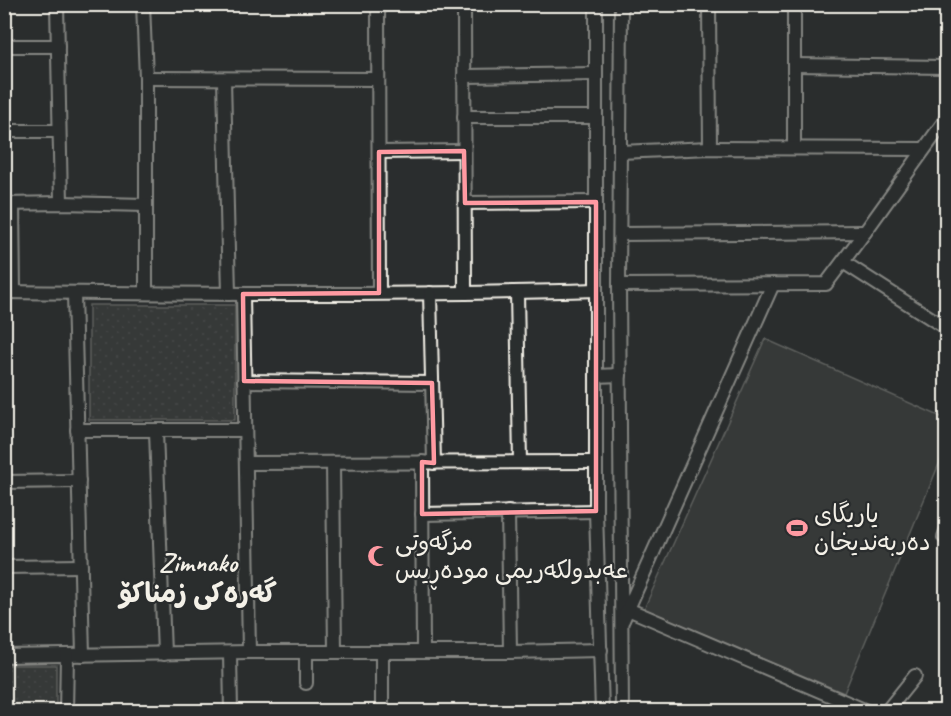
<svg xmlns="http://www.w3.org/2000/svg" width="951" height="716" font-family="Caveat,'Playpen Sans Arabic',sans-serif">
<defs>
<pattern id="grass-dots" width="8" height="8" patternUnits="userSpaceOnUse" patternTransform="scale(1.5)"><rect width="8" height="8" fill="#444645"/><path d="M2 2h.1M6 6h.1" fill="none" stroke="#606160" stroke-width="1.8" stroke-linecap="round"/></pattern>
</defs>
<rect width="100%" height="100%" fill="#2a2d2e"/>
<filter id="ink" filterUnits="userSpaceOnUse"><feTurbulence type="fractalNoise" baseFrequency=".0167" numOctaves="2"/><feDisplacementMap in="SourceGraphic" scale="12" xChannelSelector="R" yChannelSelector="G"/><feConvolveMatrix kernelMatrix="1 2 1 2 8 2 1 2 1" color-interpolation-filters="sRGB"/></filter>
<g filter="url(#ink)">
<g fill="url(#grass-dots)" stroke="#9c9c96" stroke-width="1.5">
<rect x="89" y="305" width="146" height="115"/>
<rect x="5" y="665" width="51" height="46"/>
</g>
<path fill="#444645" stroke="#9c9c96" stroke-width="1.5" d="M765 339 946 419V447L844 693 644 609Z"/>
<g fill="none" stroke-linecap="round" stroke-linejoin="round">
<defs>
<g id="minor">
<path d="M57 4 61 203"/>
<path d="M143 4 146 78V293"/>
<path d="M378 4 379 293"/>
<path d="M464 4 465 293"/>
<path d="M596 4V511L602 712"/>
<path d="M621 4 619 285 622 712"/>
<path d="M709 4 710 148"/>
<path d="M794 4V148"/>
<path d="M4 46H58"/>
<path d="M794 65 946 67"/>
<path d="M464 76 596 74"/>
<path d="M146 78 378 79"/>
<path d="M224 79 229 294"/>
<path d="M464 117H596"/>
<path d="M4 131H59"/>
<path d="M379 152 464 151"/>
<path d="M620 152 710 148 924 149"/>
<path d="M465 203 596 202"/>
<path d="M4 204 61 203 146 205"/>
<path d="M13 204 14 292"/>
<path d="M620 234 865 232"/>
<path d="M843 262 946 328"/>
<path d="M619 285 826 284 865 232 946 119"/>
<path d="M4 292C202 294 399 296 596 290"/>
<path d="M517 292 520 462"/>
<path d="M74 293 83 655"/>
<path d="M430 293 434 463"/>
<path d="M243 294 249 652"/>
<path d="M596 376 620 375"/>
<path d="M244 381 432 383"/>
<path d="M77 430H245"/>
<path d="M156 431 164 654"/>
<path d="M422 462 423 652"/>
<path d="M247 463 596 462"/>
<path d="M333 463 335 652"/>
<path d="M4 482 79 481"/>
<path d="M508 512 510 652"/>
<path d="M422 514 596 511"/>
<path d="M944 537 946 531"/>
<path d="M4 567 81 566"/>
<path d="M623 607 869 712"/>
<path d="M623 620 773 284"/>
<path d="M382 652V712"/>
<path d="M230 653 231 712"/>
<path d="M4 656 249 652H510L601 650"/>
<path d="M306 683V652"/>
<path d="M66 712 67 655"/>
<path d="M886 712 915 676"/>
</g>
</defs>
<use href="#minor" stroke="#f4f1e8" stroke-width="16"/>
<use href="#minor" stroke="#2a2d2e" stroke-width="12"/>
</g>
</g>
<path d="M0 0H951V716H0ZM464 151 465 203 596 202V511L422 514V462L434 463 432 383 244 381 243 294 379 293V152Z" fill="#2a2d2e" fill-opacity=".55" fill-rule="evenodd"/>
<path fill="none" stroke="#ff9aa2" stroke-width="4.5" stroke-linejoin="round" d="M464 151 465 203 596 202V511L422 514V462L434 463 432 383 244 381 243 294 379 293V152Z"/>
<defs>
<symbol id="stadium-bare" viewBox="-9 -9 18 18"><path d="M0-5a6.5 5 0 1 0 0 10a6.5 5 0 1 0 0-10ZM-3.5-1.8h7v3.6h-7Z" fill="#ff9aa2" stroke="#2a2d2e" stroke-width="2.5" paint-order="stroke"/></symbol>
<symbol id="mosque-bare" viewBox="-9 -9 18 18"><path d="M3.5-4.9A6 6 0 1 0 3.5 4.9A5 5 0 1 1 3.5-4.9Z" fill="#ff9aa2" stroke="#2a2d2e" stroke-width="2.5" paint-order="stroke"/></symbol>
</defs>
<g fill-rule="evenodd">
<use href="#stadium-bare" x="782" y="513" width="30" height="30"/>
<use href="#mosque-bare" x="363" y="541" width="30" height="30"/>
</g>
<g text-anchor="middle" stroke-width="4.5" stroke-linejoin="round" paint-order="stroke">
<g font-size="24" fill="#f4f1e8" stroke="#2a2d2e" text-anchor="start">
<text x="814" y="522">یاریگاى<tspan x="814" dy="28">ده‌ربه‌ندیخان</tspan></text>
<text x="395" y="550">مزگەوتی<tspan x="395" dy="28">عەبدولکەریمی مودەڕیس</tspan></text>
</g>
<g font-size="27" font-weight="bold" fill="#f4f1e8" stroke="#2a2d2e">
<text x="198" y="571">Zimnako<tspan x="198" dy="31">گەرەکی زمناکۆ</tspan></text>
</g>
</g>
<rect width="951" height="716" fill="none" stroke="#2a2d2e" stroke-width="24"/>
<rect x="12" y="12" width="927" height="692" fill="none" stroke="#f4f1e8" stroke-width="2" filter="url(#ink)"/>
</svg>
